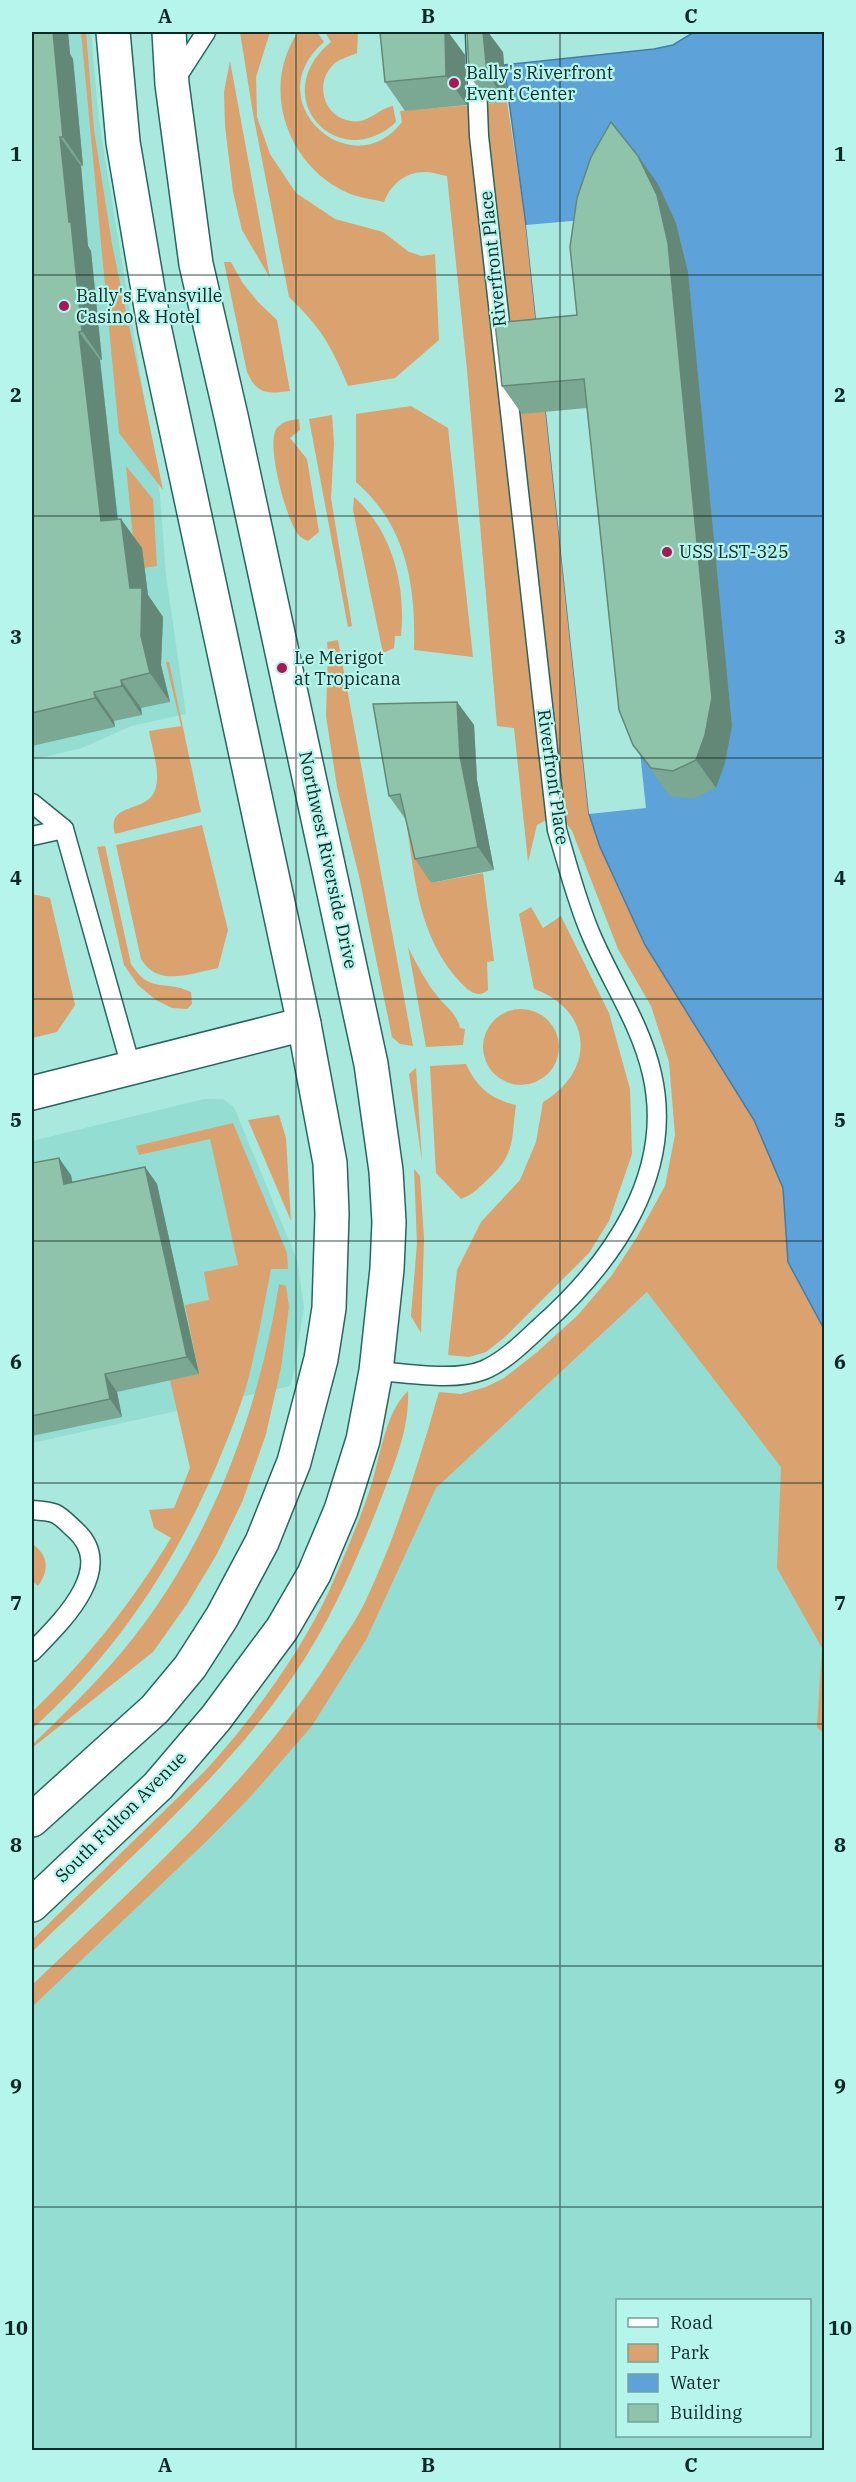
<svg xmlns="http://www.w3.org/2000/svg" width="856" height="2482" font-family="'IBM Plex Serif',serif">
<rect width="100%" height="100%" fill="#a9e8dd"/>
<g fill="#94ddd2" fill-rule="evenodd">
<path d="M32 32H91L99 121 160 495 166 575 186 714 131 726 82 748 32 760Z"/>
<path d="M204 1099H223L234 1107 297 1260 304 1307 294 1372 290 1386 32 1443V1141Z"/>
<path d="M685 1257 788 1262 824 1329V2450H32V2007L210 1838 253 1794 312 1726 366 1640 436 1488ZM618 2300H810V2436H618Z"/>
</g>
<g fill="#d9a26e">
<path d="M81 32H86L94 130 112 244 163 490 119 433Z"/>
<path d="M240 32H270L256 77 257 117 270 154 296 193 335 219 383 232 409 252 422 256 435 254 439 340 395 378 348 386C331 345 321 328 289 297L253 114Z"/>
<path d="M298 32H317L324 42C255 101 352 188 402 122L400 111 507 102 526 225 589 814 600 847 645 945 754 1120 783 1188 788 1262 824 1329V1734L817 1727 822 1648 777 1568 781 1467 647 1292 436 1488 366 1640 312 1726 253 1794 210 1838 32 2007V1985C141 1880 260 1776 339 1645 348 1631 358 1617 365 1602 397 1535 418 1464 439 1392L461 1394 486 1387 504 1378 536 1353 578 1315 612 1275 637 1237 665 1186 675 1135 669 1062 651 1006 618 949 572 831 559 813 537 825 528 862 514 728 497 726 467 370 447 176C440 175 433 172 427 172 406 171 391 184 384 202 373 199 359 198 348 193 287 166 260 88 298 32Z"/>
<path d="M325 32H358L357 53C348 57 338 59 332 66 314 85 325 118 351 121 369 124 377 109 393 106L396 122C338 176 265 96 331 42Z"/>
<path d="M230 61 270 278 242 230 233 192 225 126 224 92Z"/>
<path d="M224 262H231L242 282 258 302 277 320 290 391C268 394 257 395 247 372Z"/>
<path d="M411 406 448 428 473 657 414 650C416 587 407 526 356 482V414Z"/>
<path d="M332 415 334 444 331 498 352 626 348 627 309 419Z"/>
<path d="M299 419 300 430 290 438 307 459 319 532 308 541C303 539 300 537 297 533 286 517 265 443 277 428 283 421 291 420 299 419Z"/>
<path d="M126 466 153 499 157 566 144 568 133 538Z"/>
<path d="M354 497C393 532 406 586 401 636H395L394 648 383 653 353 510Z"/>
<path d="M338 640 413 1046 400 1044 392 1037 359 876 337 787 326 716 328 652 327 642Z"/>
<path d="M166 662H169L201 812 115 834C105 800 150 815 156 787 160 770 152 749 149 731L181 726Z"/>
<path d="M406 820 431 883 483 873 494 961 487 962 488 990C478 999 469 991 461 983 418 937 415 879 406 820Z"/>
<path d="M202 825 228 930 218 968C191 973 158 988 141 959L116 845Z"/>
<path d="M105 846 131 964C151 995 164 979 191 992L192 1004 187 1009 172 1008 156 1000 138 985 124 965 97 847Z"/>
<path d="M32 894 50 898 75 1005 57 1032 32 1038Z"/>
<path d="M531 907 543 928 561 916 609 1013 630 1089 632 1154 609 1221 589 1253 505 1337 486 1352 469 1357 448 1355 457 1270 481 1222 520 1180 536 1142 543 1102C596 1071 593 1010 534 989L519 914Z"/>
<path d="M408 947C417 965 426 982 438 997 447 1008 457 1014 460 1028L465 1029 463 1045 426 1047Z"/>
<circle cx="521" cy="1047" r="38"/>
<path d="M466 1064C477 1088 491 1099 516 1105 511 1141 516 1154 487 1180 479 1188 472 1195 461 1199L436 1173 430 1066Z"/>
<path d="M416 1068 422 1161 409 1074Z"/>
<path d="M279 1115 286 1138 291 1221 248 1120Z"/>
<path d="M233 1123 287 1253 288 1269H271C264 1305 258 1341 249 1376 243 1400 234 1423 225 1445 182 1554 119 1651 32 1729V1712C87 1659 131 1604 171 1538L154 1528 149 1510 174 1508 190 1468 170 1380 199 1374 185 1305 209 1300 204 1272 238 1265 210 1139 139 1155 136 1146Z"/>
<path d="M414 1169 420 1176 424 1239 421 1333 411 1316 417 1243Z"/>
<path d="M279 1284 286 1286 289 1307 281 1368 266 1434 243 1500 217 1554 187 1604 153 1652 32 1748V1745C62 1716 93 1686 121 1653 208 1549 258 1417 279 1284Z"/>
<path d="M408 1391C410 1431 391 1472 377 1509 354 1566 329 1624 294 1675 222 1780 122 1864 32 1952V1940L204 1772C250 1722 302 1651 330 1589 344 1557 358 1524 369 1492 380 1461 384 1413 408 1391Z"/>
<path d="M32 1544C49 1555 49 1571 38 1586L32 1581Z"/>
</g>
<path fill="#5da2d8" stroke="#457da2" stroke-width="1.5" d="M694 32H824V1329L788 1262 783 1188 754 1120 645 945 600 847 589 814 526 225 504 65 654 49 673 45Z"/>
<path fill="#a9e8dd" d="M583 220 646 808 589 814 526 225Z"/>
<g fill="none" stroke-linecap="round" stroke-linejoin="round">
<defs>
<g id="lane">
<path d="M175 80 206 32"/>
<path d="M32 803 64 829"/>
<path d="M32 836 64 829 131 1067"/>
<path d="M376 1371C409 1373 454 1382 484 1370 505 1361 524 1342 541 1326 612 1263 675 1174 652 1074 641 1025 612 983 592 937 577 903 568 866 557 830L479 136 475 32"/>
<path d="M32 1510C58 1512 56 1512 75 1530 118 1569 60 1623 32 1652"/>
</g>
<path id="street" d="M32 1093 304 1024"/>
<g id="highway">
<path d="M32 1820 155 1709 190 1667 222 1617 262 1542 294 1462 321 1359 329 1308 332 1214 330 1163 304 1024 155 331 123 142 113 32"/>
<path d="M32 1905 158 1786 216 1718 282 1629 314 1574 341 1510 363 1440 376 1371 387 1269 389 1222 386 1171 371 1064 231 416 196 264 172 84 169 32"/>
</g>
</defs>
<use href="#lane" stroke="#27665e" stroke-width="21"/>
<use href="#street" stroke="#27665e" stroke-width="36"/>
<use href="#highway" stroke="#27665e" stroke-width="36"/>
<use href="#lane" stroke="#fff" stroke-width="18"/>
<use href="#street" stroke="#fff" stroke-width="33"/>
<use href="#highway" stroke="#fff" stroke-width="33"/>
</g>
<g fill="#7ba892">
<path d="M32 32H68L70 54 73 59 83 166H81L88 246 91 251 102 360H100L118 520 142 548 148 595 163 617 161 665 170 702 141 708 142 715 114 721 115 727 32 746Z"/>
<path d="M385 32H448L465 55 467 105 405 111 385 82Z"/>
<path d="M503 52 507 102 489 103 469 75Z"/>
<path d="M658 184 676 223 688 272 732 726 725 763 716 788 693 799 670 796 633 745 587 408 522 414 502 386 577 315Z"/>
<path d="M457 702 474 725 477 780 494 870 431 883 415 859 406 820 389 796Z"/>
<path d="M32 1163 71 1175 72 1182 145 1167 157 1184 199 1374 117 1392 122 1417 32 1436Z"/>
</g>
<g fill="#648877">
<path d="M50 32H68L70 54 73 59 83 166 63 137Z"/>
<path d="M431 32H448L465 55 467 105 446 76Z"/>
<path d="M483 32H488L503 52 507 102 487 73Z"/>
<path d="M60 137 81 166 88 246 91 251 102 360 82 331 69 222Z"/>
<path d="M638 156 658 184 676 223 688 272 732 726 725 763 716 788 696 760Z"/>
<path d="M79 332 100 360 121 550 101 521Z"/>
<path d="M121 519 142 548 148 595 163 617 161 665 170 702 150 673 130 588Z"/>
<path d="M121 680 141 708 142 715 122 686Z"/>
<path d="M94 692 114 721 115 727 95 698Z"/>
<path d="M457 702 474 725 477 780 494 870 478 847 460 756Z"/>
<path d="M59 1158 71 1175 76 1201 64 1184Z"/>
<path d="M145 1167 157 1184 199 1374 187 1357Z"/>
<path d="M105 1374 117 1392 122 1417 110 1399Z"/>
</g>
<g fill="#8fc3aa" stroke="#648877" stroke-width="1.5">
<path d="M32 32H53L63 137H60L69 222H71L82 331 79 332 101 521 121 519 130 588H142L141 636 150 673 121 680 122 686 94 692 95 698 32 713Z"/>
<path d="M380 32H445L446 76 385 82Z"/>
<path d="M467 32H483L487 73 469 75Z"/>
<path d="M611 122 638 156 657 195 668 243 712 698 705 735 696 760 673 771 651 768 633 745 619 710 584 379 502 386 495 323 577 315 570 247 577 198 591 157Z"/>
<path d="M457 702 460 756 478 847 415 859 400 794 389 796 373 704Z"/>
<path d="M59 1158 64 1184 145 1167 187 1357 105 1374 110 1399 32 1416V1163Z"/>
</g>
<path fill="none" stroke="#0e2825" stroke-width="1.5" stroke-opacity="0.55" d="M296 32V2450M560 32V2450M32 275H824M32 516H824M32 758H824M32 999H824M32 1241H824M32 1483H824M32 1724H824M32 1966H824M32 2207H824"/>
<g fill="#a91853" stroke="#b5f5eb" stroke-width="2">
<circle cx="454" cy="83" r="6"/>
<circle cx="64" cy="306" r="6"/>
<circle cx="667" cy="552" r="6"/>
<circle cx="282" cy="668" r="6"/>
</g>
<g text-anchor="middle" stroke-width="4.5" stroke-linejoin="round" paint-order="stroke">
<g font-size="18" fill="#0e2825" stroke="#b5f5eb" text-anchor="start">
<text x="466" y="79">Bally's Riverfront<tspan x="466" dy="21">Event Center</tspan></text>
<text x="76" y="302">Bally's Evansville<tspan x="76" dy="21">Casino &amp; Hotel</tspan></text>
<text x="679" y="558">USS LST-325</text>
<text x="294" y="664">Le Merigot<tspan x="294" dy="21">at Tropicana</tspan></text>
</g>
<g font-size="18" fill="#0e2825" stroke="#b5f5eb">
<text transform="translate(493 259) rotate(-96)" y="6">Riverfront Place</text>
<text transform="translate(553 777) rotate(82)" y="6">Riverfront Place</text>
<text transform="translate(328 860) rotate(78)" y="6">Northwest Riverside Drive</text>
<text transform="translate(121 1817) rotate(-45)" y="6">South Fulton Avenue</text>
</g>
</g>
<rect width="856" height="2482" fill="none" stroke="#b5f5eb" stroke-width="66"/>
<rect x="616" y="2299" width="195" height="138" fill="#b5f5eb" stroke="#72a39c" stroke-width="1.5"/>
<rect x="628" y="2318" width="30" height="9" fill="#ffffff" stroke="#72a39c" stroke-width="1.5"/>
<text x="670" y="2329" font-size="18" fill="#0e2825">Road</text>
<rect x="628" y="2344" width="30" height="18" fill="#d9a26e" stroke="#72a39c" stroke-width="1.5"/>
<text x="670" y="2359" font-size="18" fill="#0e2825">Park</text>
<rect x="628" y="2374" width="30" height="18" fill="#5da2d8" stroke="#72a39c" stroke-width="1.5"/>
<text x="670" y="2389" font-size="18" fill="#0e2825">Water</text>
<rect x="628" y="2404" width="30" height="18" fill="#8fc3aa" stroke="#72a39c" stroke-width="1.5"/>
<text x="670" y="2419" font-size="18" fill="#0e2825">Building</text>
<rect x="33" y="33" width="790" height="2416" fill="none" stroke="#0e2825" stroke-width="2"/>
<g font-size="20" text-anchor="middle" font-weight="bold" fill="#0e2825">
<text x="165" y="23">A</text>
<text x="428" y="23">B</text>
<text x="691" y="23">C</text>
<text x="16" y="161">1</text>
<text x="840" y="161">1</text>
<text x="16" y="402">2</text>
<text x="840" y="402">2</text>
<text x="16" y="644">3</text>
<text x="840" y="644">3</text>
<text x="16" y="885">4</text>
<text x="840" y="885">4</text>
<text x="16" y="1127">5</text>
<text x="840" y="1127">5</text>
<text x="16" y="1369">6</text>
<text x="840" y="1369">6</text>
<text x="16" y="1610">7</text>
<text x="840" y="1610">7</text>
<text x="16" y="1852">8</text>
<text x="840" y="1852">8</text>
<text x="16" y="2093">9</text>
<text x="840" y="2093">9</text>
<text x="16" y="2335">10</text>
<text x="840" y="2335">10</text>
<text x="165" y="2472">A</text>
<text x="428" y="2472">B</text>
<text x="691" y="2472">C</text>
</g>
</svg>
